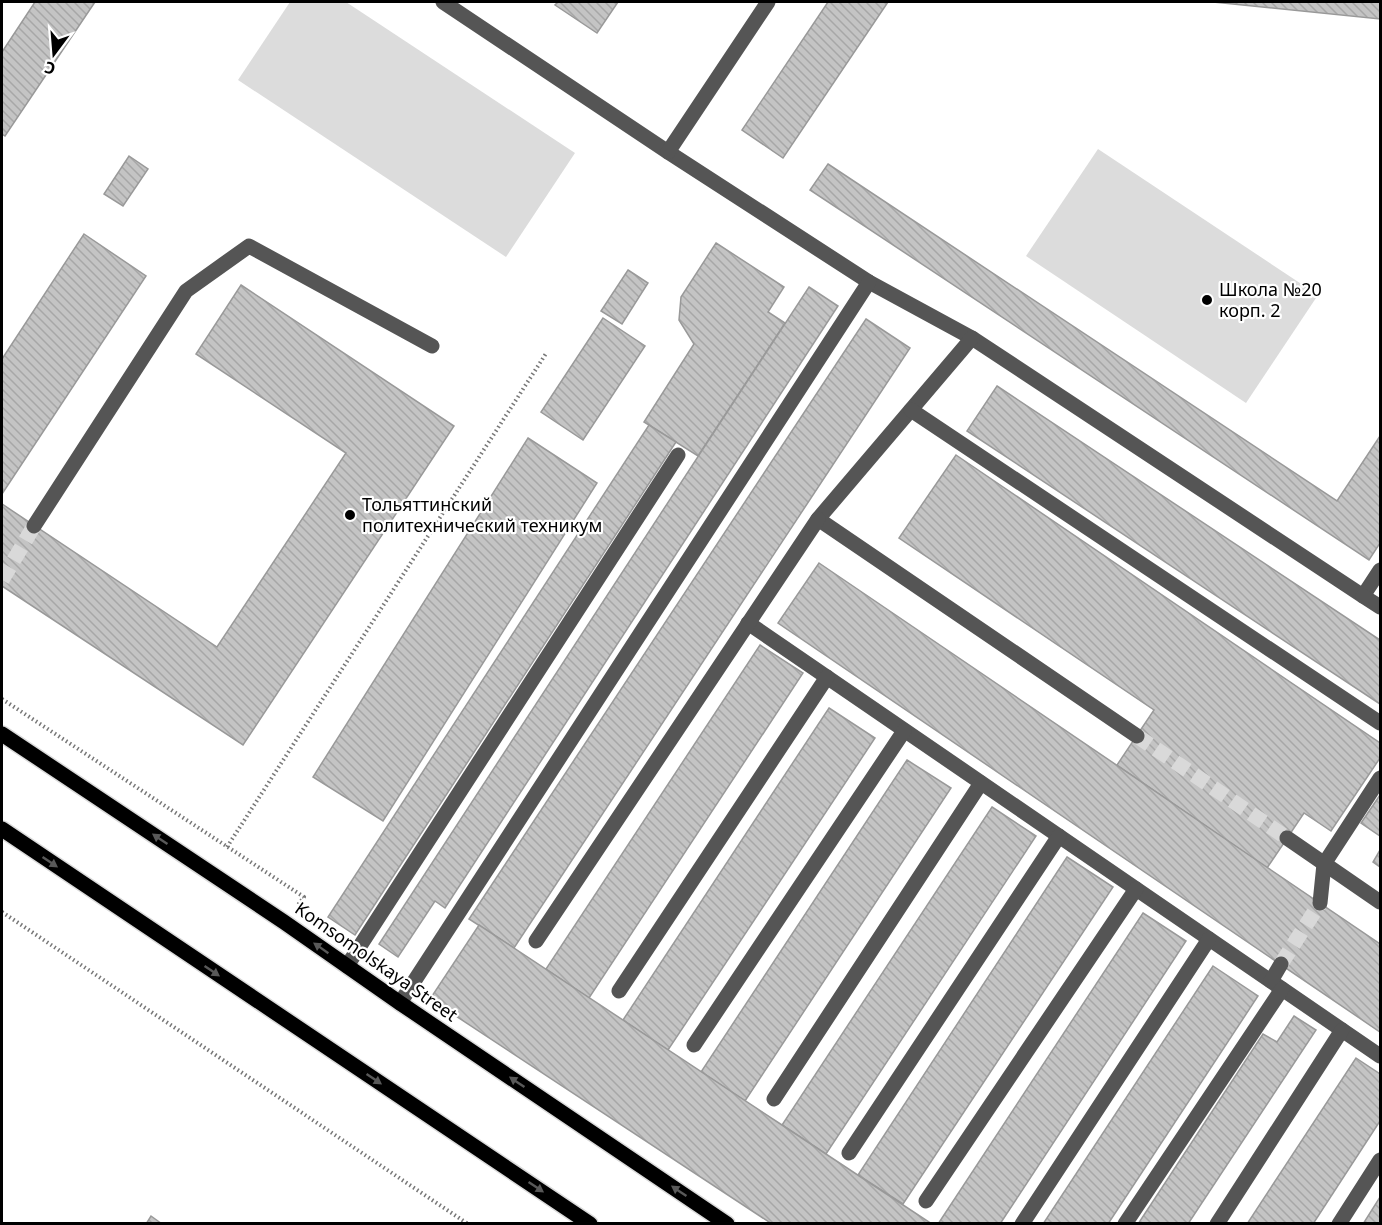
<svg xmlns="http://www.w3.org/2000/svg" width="1382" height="1225" font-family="'Noto Sans',sans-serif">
<defs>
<pattern id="building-back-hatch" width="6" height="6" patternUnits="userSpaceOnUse" patternTransform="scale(1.5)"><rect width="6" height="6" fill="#c4c4c4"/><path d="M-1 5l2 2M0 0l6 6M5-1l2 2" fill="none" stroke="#a7a7a7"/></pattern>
</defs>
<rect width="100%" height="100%" fill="#fff"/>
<g fill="#dcdcdc">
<path d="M290 2H346L575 153 506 257 238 80Z"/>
<path d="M1098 149 1318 295 1246 403 1026 256Z"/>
</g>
<g fill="url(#building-back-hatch)" stroke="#999" stroke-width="1.5">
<path d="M35 2H95L5 136 2 134V52Z"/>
<path d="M558 2H618L597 33 555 5Z"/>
<path d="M828 2H888L783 158 742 130Z"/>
<path d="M1213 2H1380V19Z"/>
<path d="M129 156 148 169 123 206 104 194Z"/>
<path d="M828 164 1337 501 1380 436V543L1369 560 810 190Z"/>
<path d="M84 234 146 276 2 494V359Z"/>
<path d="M716 243 784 287 768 312 785 323 698 456 644 422 694 344 679 320 681 297Z"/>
<path d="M628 270 648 283 622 324 601 311Z"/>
<path d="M241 285 454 426 243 745 2 586V504L217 647 346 453 196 354Z"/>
<path d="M809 287 838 306 445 908 435 901 398 957 379 944Z"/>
<path d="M603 318 645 346 583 440 541 412Z"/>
<path d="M866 319 910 348 514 948 469 919Z"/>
<path d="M997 386 1380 640V704L967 431Z"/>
<path d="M649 425 676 442 355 935 328 917Z"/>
<path d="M528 438 597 483 383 821 313 777Z"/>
<path d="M956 455 1380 743V758L1331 831 1304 813 1267 868 1117 765 1154 710 899 538Z"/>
<path d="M819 563 1380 944V1032L778 623Z"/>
<path d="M760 645 803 673 589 998 546 969Z"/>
<path d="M829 708 875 738 668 1050 623 1020Z"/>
<path d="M907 760 951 788 745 1101 701 1072Z"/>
<path d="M1380 795V836L1361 823Z"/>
<path d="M992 807 1036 836 826 1154 782 1125Z"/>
<path d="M1380 850V867L1373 862Z"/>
<path d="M1067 857 1113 887 903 1204 858 1175Z"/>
<path d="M1143 913 1186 941 1000 1224H938Z"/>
<path d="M479 925 782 1125 932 1224H772L430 999Z"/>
<path d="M1213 966 1258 996 1108 1224H1043Z"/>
<path d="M1294 1016 1316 1030 1188 1224H1138L1263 1034 1277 1042Z"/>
<path d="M1356 1058 1380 1074V1121L1313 1224H1247Z"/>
<path d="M1380 1197V1224H1363Z"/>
<path d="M151 1216 162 1224H146Z"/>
</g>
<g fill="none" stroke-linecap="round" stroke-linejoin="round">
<g stroke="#d9d9d9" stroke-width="15" stroke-dasharray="15 8" stroke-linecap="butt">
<path d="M2 580 34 526"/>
<path d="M1137 736 1287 838"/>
<path d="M1281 964 1320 903"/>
</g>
<defs>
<g id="major">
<path d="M2 734 284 922 400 1003 727 1224"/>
<path d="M2 829 590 1224"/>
</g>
</defs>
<use href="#major" stroke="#dbdbdb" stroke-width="18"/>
<g stroke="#777" stroke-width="4" stroke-dasharray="1.5 3" stroke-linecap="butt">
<path d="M2 699 304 897 298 905"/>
<path d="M227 847 547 352"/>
<path d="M2 912 468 1224"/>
</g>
<g stroke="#555" stroke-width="15">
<path d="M443 2 668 152 869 282 972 338 1363 596 1380 570"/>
<path d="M668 152 768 2"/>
<path d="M972 338 818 519 1137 736"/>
<path d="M911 410 1380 723"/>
<path d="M34 526 186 291 249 246 432 346"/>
<path d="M1363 596 1380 607"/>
<path d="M748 623 1380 1056"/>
<path d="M1287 838 1380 902"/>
<path d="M1320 903 1324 864 1380 778"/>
<path d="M536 941 818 519"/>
<path d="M347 966 678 455"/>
<path d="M1271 981 1281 964"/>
<path d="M619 991 827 677"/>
<path d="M400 1003 869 282"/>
<path d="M694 1045 904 731"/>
<path d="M774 1099 981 783"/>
<path d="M849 1153 1059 836"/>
<path d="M926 1201 1136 889"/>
<path d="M1022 1224 1209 939"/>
<path d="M1125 1224 1282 989"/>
<path d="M1217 1224 1342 1030"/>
<path d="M1339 1224 1380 1160"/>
</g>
<use href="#major" stroke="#000" stroke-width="15"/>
</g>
<defs><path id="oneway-solid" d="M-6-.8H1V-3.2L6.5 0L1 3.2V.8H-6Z" transform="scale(1.5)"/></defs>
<g fill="#595959">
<use href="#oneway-solid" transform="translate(160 839) rotate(-146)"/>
<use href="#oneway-solid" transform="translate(50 862) rotate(34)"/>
<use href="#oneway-solid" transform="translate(321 948) rotate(-145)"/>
<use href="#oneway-solid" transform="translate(212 971) rotate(34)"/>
<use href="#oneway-solid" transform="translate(374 1079) rotate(34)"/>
<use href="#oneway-solid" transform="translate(517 1082) rotate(-146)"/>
<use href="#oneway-solid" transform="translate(536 1187) rotate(34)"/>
<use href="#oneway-solid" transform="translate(679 1191) rotate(-146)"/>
</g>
<g fill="#000" stroke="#fff" stroke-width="2">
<circle cx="1207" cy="300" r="6"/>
<circle cx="350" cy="515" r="6"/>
</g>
<g text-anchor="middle" stroke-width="4.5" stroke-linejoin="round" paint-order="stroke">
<g font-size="18" fill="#000" stroke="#fff" text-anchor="start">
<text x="1219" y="296">Школа №20<tspan x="1219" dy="21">корп. 2</tspan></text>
<text x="362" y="511">Тольяттинский<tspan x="362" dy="21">политехнический техникум</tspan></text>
</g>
<g font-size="18" fill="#000" stroke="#fff">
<text transform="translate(376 962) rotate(35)" y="6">Komsomolskaya Street</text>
</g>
</g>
<rect width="1382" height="1225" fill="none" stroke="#000000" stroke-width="6"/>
<g transform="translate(54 54) rotate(196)" stroke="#ffffff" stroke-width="4.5" paint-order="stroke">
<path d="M0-4.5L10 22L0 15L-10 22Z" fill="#000000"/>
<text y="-9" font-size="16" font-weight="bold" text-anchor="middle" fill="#000000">С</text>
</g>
</svg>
